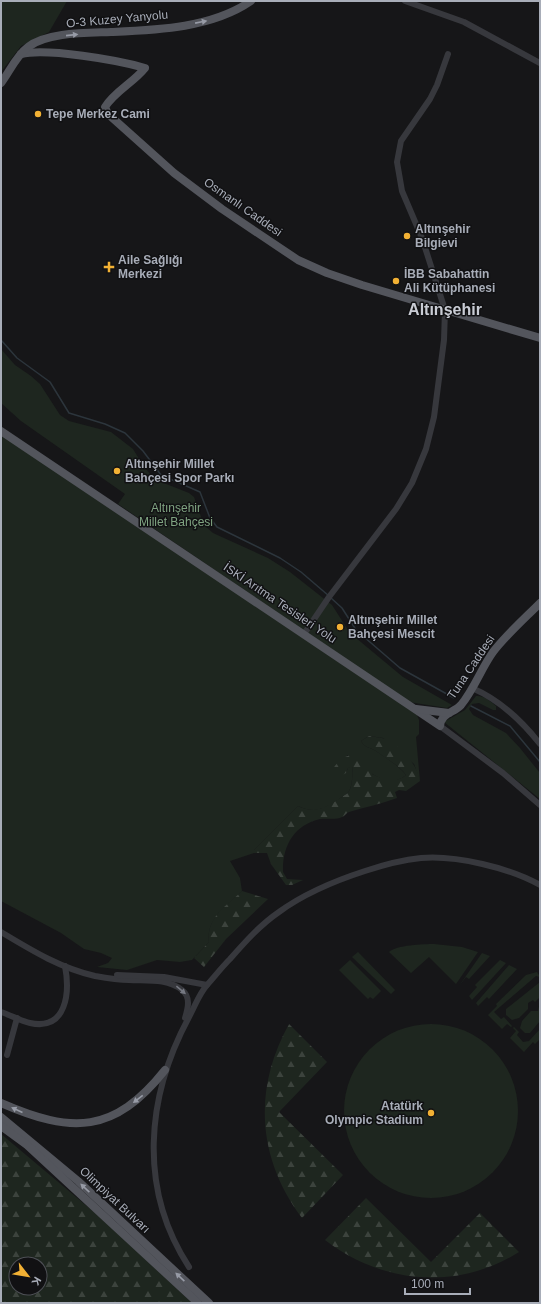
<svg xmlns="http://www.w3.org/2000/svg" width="541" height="1304" font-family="Helvetica,sans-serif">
<defs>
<pattern id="forest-firs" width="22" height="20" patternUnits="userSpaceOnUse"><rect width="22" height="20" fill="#1e261f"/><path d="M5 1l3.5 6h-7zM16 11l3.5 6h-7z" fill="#3c433d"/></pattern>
</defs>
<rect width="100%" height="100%" fill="#161618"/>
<g fill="#1e261f">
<path d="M1 1H67L49 32 21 46 1 72Z"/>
<path d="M1 349 15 365 31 376 40 384 60 415 69 421 111 432 133 449 144 467 156 480 189 493 194 497 204 525 213 533 268 558 290 572 332 605 350 633 403 677 452 705 447 708 409 702 118 504 125 494 21 421 1 403Z"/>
<path d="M1 434 417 715 419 720V734L416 737 420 781 414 764 383 738 369 736 361 741C365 748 370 747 376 751 386 758 399 766 406 775 388 792 361 766 347 755L346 773 348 768 353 766C352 774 353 785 349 791 348 794 344 795 342 797 328 807 316 815 298 806L254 850V853L230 861 240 878 242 891C227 906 206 918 209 942L192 960 180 962 157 960 127 970 97 967 108 963 112 958 101 953 84 949 61 933 1 901Z"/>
<path d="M476 696C484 695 490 701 496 706V710H493L479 703 472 704 469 709 473 715 506 733 520 748 540 773V799L444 722 465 710Z"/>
<path d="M434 944 462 947 478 952 456 984 429 957 411 973 389 952C396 945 424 944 434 944Z"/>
<path d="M358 952 395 990 391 994 352 957Z"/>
<path d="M482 953 490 956 469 979 466 977 459 986Z"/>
<path d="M350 960 381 991 373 999 370 997 368 999 339 970Z"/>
<path d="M500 960 506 963 472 1000 469 996 477 987 475 985Z"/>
<path d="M509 965 517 969 489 999 487 997 478 1006 476 1003Z"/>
<path d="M537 972 540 977 536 976 494 1012 501 1019 504 1017 512 1026 511 1027 507 1024 502 1029 488 1015 497 1006 496 1004 526 975Z"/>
<path d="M540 982V997L535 1002 533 1000 528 1003V1009L519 1018 512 1020 506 1015V1009Z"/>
<path d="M540 1002V1021L530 1033H525L520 1028 522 1021 531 1011H538Z"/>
<circle cx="431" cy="1111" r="87"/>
<path d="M514 1027 519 1032 517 1035 523 1042 529 1041 540 1029V1039L535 1044 533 1042 524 1052 510 1038 516 1031 513 1028Z"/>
</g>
<g fill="url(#forest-firs)" fill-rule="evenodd">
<path d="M369 736C374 737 380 737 385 739 401 746 417 764 420 781L406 791 399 790 395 792 397 798C381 804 365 807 349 812 346 813 345 816 342 817 336 820 327 818 320 819 294 825 282 846 283 872L287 879 303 880 292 885H286L271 864 267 853H254V850L298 806C315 815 328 806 342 797 344 795 348 794 349 791 353 785 352 774 353 767L348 768 346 773 341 776 333 775 332 770C345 751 357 751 372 767V774C382 779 397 784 406 775 400 766 385 758 376 751 370 747 365 748 361 741Z"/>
<path d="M242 891 268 899 226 939 204 967 194 958 209 942C206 918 226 906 242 891Z"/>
<path d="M289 1024 327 1062 279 1112 343 1175 302 1218C257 1158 253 1089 289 1024Z"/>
<path d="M1 1134 101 1218 192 1303H1ZM16 1264H40V1288H16Z"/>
<path d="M366 1198 431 1262 480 1213 519 1252C458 1291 382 1284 325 1240Z"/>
</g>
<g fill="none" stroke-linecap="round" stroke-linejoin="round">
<g stroke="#2c353c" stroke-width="1.5">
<path d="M1 340 17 358 50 382 69 413 105 424 125 433 143 451 161 475 200 492 210 518 217 527 280 558 301 572 329 596"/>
<path d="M331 598 342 608 356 630 400 668 454 698"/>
<path d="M471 706 510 726 540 762"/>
</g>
<g stroke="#37383d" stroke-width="6">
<path d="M405 1 464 22 540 63"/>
<path d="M304 634 329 597 396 509 412 483 426 449 434 417 444 340 445 310 422 238 402 191 397 162 401 141 430 99 437 85 448 54"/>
<path d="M472 688C500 700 522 721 540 744"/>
<path d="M440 726 503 773 540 805"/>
<path d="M1 932C31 950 60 968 95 976 106 978 118 980 129 980 146 981 167 978 182 990 191 997 188 1008 185 1018"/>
<path d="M117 975 164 977 207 985"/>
<path d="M1 1012C11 1015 20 1021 30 1023 67 1031 70 992 65 966"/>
<path d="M7 1055 17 1018"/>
<path d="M189 1267C138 1189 146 1097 189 1017 195 1006 199 994 207 985 215 976 222 967 230 959 245 942 260 925 279 912 305 893 334 881 365 871 383 865 402 860 421 858 456 855 510 868 540 885"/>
</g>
<g stroke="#53555c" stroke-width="8">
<path d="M21 54C47 48 118 60 145 68 133 83 115 91 105 107L108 114 174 173 222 209 298 260 327 273 362 285 540 338"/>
<path d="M1 83C10 71 16 56 28 47 47 32 88 33 111 32 157 30 212 28 251 1"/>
<path d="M1 431 440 726C441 713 454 713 461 705 474 689 481 669 493 652 507 634 524 619 540 603"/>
<path d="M416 709 449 713"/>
<path d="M1 1103C72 1134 114 1134 165 1070"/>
<path d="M1 1117 78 1181 209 1303"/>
<path d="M1 1126 27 1145 198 1303"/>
</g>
</g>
<defs><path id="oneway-solid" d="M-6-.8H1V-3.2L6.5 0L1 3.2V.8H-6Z"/></defs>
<g fill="#979ba6">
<use href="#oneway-solid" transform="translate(201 22) rotate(-11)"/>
<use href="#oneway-solid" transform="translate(72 35) rotate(-6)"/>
<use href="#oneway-solid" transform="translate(138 1099) rotate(142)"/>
<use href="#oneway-solid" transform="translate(17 1110) rotate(-156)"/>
<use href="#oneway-solid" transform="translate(85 1188) rotate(-137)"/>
<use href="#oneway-solid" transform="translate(180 1277) rotate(-137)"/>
</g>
<use fill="#757881" href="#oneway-solid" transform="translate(181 990) rotate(40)"/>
<g fill="#f2b134" stroke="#111113" stroke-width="1.5">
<circle cx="38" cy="114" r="4"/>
<circle cx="407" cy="236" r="4"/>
<path d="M107 261h4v4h4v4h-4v4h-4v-4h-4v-4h4z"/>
<circle cx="396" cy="281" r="4"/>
<circle cx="117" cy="471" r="4"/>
<circle cx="340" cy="627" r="4"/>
<circle cx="431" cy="1113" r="4"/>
</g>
<g text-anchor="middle" stroke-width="3" stroke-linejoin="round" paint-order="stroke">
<g font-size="12" fill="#a8adb8" stroke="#111113">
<text transform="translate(117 19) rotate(-5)" y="4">O-3 Kuzey Yanyolu</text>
<text transform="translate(243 207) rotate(35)" y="4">Osmanlı Caddesi</text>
<text transform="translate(280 603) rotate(34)" y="4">İSKİ Arıtma Tesisleri Yolu</text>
<text transform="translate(471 667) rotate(-56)" y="4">Tuna Caddesi</text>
<text transform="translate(115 1200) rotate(43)" y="4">Olimpiyat Bulvarı</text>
</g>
<g font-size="12" font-weight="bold" fill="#a8adb8" stroke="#111113" text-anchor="start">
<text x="46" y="118">Tepe Merkez Cami</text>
<text x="415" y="233">Altınşehir<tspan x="415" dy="14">Bilgievi</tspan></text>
<text x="118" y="264">Aile Sağlığı<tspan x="118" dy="14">Merkezi</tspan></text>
<text x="404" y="278">İBB Sabahattin<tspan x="404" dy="14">Ali Kütüphanesi</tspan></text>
<text x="125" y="468">Altınşehir Millet<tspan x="125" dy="14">Bahçesi Spor Parkı</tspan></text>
<text x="348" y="624">Altınşehir Millet<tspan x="348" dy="14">Bahçesi Mescit</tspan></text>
<text x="423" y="1110" text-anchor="end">Atatürk<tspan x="423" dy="14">Olympic Stadium</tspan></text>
</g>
<g font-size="12" fill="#7fa381" stroke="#111113">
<text x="176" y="512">Altınşehir<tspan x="176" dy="14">Millet Bahçesi</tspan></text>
</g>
<g font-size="16" font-weight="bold" fill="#c9ccd4" stroke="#111113">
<text x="445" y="315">Altınşehir</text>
</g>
</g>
<rect width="541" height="1304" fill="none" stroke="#a8adb8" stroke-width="4"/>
<g transform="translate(28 1276) rotate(121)"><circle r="19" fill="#111113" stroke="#4d4f55"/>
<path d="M0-3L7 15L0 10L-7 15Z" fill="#f2b134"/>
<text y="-6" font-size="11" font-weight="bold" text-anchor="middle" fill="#a8adb8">K</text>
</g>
<path d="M405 1288v6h65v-6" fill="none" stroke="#a8adb8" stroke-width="2"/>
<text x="411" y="1288" font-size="12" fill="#a8adb8" stroke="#111113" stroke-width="3" paint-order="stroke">100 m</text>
</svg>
